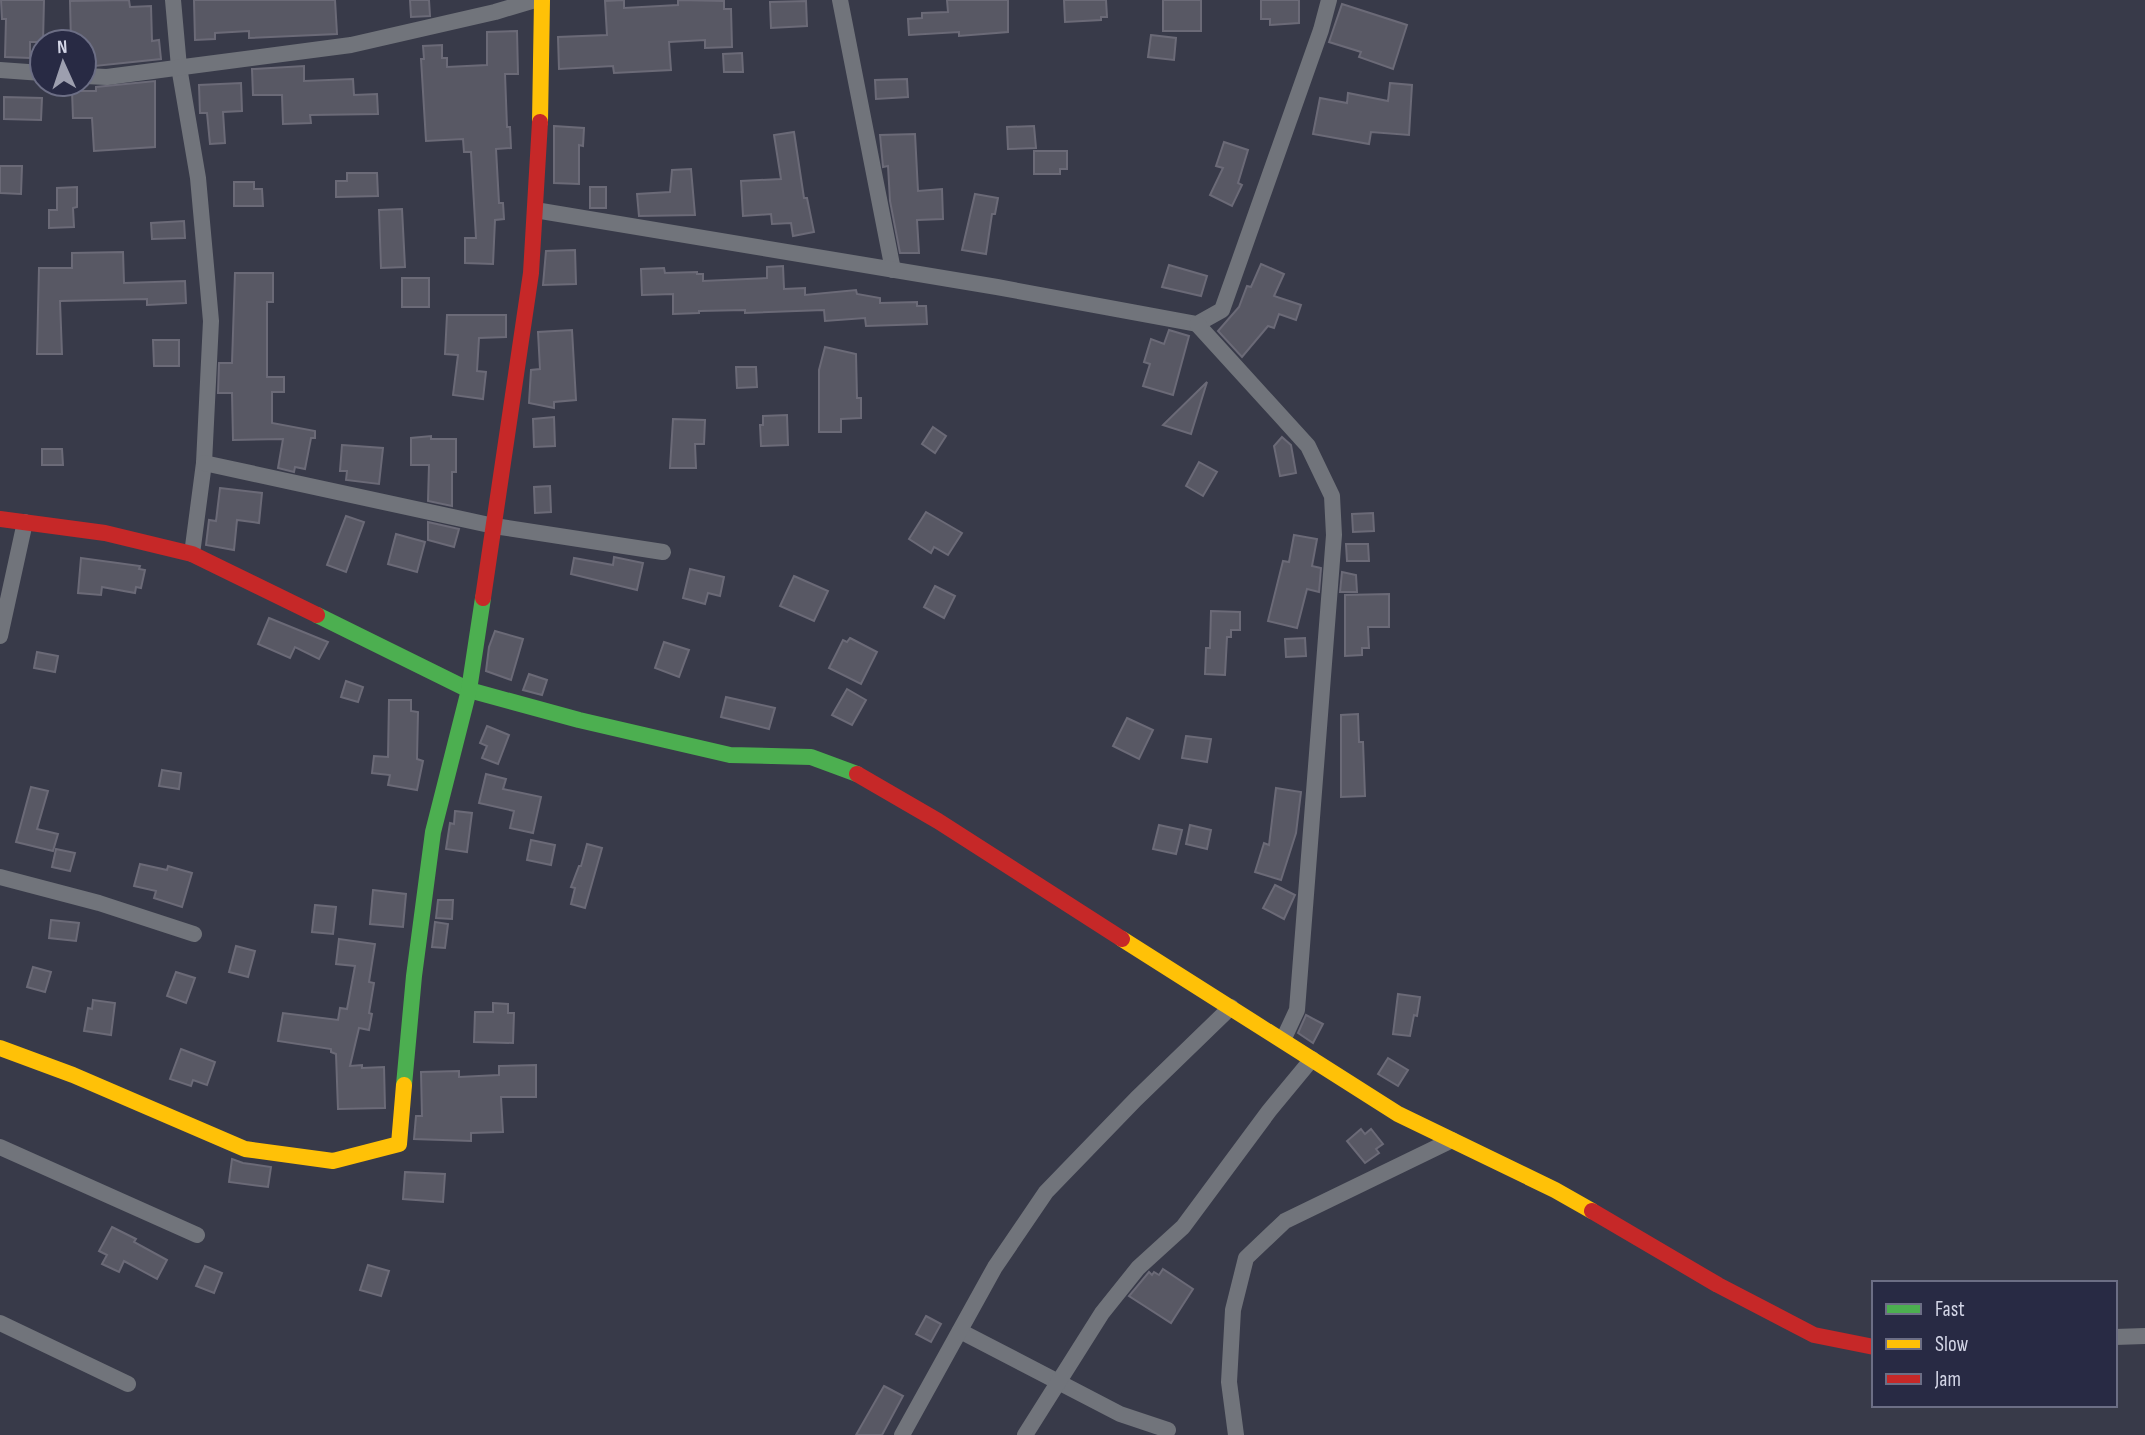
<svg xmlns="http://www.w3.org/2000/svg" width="2145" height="1435" font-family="'Sofia Sans Condensed',sans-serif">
<rect width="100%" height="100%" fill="#383a49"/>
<g fill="#585864" stroke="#6b6a77" stroke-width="2">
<path d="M1 0H44L43 42H30V58L5 57 6 19H2Z"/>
<path d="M129 0 130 7 151 6 152 41 159 40 161 59 95 66V57H84V42H71L70 1Z"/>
<path d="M194 0H335L337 34 249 38V31L215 33V39L195 40Z"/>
<path d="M410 0H429L430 16 411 17Z"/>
<path d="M624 0V8L678 5V0L724 1V9H731L732 47 705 48V40L669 42 671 70 614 73 613 66 559 69 558 37 607 35 605 1Z"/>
<path d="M947 0H1008V32L959 36V32L909 35 908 19 922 18V13L948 12Z"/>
<path d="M1064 0H1106L1107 17H1101V20L1065 22Z"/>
<rect x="1163" y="0" width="38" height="31"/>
<path d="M1261 0H1299V23L1270 25V19H1261Z"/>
<path d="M806 1 807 26 771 28 770 2Z"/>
<path d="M1342 4 1407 25 1393 69 1359 57 1361 52 1329 42Z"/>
<path d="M517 31 518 74H505L507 127H510L511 148 496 149 499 203H503L504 219 495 220 493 264 465 263V238H476L471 152H464L463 139 426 141 421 59H424L423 46 442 45V58H447V67L487 65V32Z"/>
<path d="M1151 35 1176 38 1174 60 1148 57Z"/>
<path d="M742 53 743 72H724L723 54Z"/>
<path d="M304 66V81L353 79 354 95 377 94 378 114 310 115 311 123 283 124 282 95H253L252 69Z"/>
<path d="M907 79 908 97 876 99 875 80Z"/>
<path d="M155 81V147L94 151 92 118H73L72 91H96V87Z"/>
<path d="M241 83 242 111 223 112 225 143 210 144 207 113H200L199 85Z"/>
<path d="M1390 83 1412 85 1409 135 1371 132 1369 144 1313 134 1320 98 1347 103 1348 93 1388 101Z"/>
<path d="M4 97 42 98 41 120 4 119Z"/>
<path d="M554 126 584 128 583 146 579 145V184L554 183Z"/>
<path d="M1034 126 1036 148 1008 149 1007 127Z"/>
<path d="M794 132 804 198H807L814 232 793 236 791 223 772 224 771 214 743 216 741 181 781 179 774 135Z"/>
<path d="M915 134 918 191 942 189 943 219 917 220 919 253H900L890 201 888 166 883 167 880 135Z"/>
<path d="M1224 142 1248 150 1238 183 1242 185 1232 206 1210 195 1223 168 1216 166Z"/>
<path d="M1034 151H1067V169H1060V174H1034Z"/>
<path d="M0 166H22L21 194 0 193Z"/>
<path d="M691 169 695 215 639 216 637 194 670 192 672 170Z"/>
<path d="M347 173H377L378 196 336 197V181H347Z"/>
<path d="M234 182H254V189H262L263 206H234Z"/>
<path d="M77 187V207L73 208 74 227 49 228V210H57V188Z"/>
<rect x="590" y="187" width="16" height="21"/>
<path d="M975 194 998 198 995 214H992L986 254 962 250Z"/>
<path d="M402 209 405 267 381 268 379 210Z"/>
<path d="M184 221 185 238 152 239 151 223Z"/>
<path d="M575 250 576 284 543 285 546 251Z"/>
<path d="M123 252 124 283 185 281 186 303 147 305V299L60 301 62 354H37L39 268H72V253Z"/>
<path d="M1261 264 1284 274 1274 296 1301 305 1296 320 1279 314 1274 328 1268 326 1242 357 1218 331 1239 307 1247 286 1251 287Z"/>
<path d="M1169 265 1207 276 1201 296 1162 287Z"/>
<path d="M783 266 784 289 805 288V295L856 290 857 294 880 298V303L917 302V306H926L927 324 866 326 865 318 825 321 824 310 745 313V310L699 311V313L673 314V294L642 295 641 269 664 268 665 273 697 272V274H703V281L767 278V267Z"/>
<path d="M235 273H273V302H267V377H284V392H272V423L315 431V438H311L305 469 295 467 294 472 278 468 283 439 233 440 232 393H218L219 363H232Z"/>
<rect x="402" y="278" width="27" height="29"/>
<path d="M447 315H506V337L479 338 477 371 486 372 483 399 453 395 458 355 445 354Z"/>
<path d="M572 330 576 400 554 402V408L529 403 531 370 540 369 538 332Z"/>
<path d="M1169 330 1189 336 1173 395 1143 386 1150 364 1144 362 1151 339 1164 344Z"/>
<path d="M153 340H179V366H154Z"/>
<path d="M825 347 856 354 857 398H861V418L841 419V432H819V370Z"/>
<path d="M736 367H756L757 387 737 388Z"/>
<path d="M1207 382 1191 434 1163 425Z"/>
<path d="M787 415 788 445 761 446 760 425H763V416Z"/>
<path d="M554 417 555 446 534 447 533 419Z"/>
<path d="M673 419 705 420 704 444H695L696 468H670Z"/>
<path d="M933 427 946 436 935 453 922 444Z"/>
<path d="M431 436V439H456V472H452V506L428 501 429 465H411V438Z"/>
<path d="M1282 437 1291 445 1296 473 1280 476 1274 446Z"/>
<path d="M342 445 383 448 379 484 346 480 347 471H340Z"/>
<path d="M42 449H62L63 465H42Z"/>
<path d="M1199 462 1217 472 1203 496 1186 486Z"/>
<path d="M550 486 551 512 535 513 534 487Z"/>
<path d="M220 488 262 493 259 523 237 520 234 550 206 545 209 520 216 521Z"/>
<path d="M926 512 962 533 948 555 934 547 931 553 909 539Z"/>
<path d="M1373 513 1374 531 1353 532 1352 514Z"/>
<path d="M346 516 364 522 346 572 327 565Z"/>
<path d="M428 522 459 529 454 547 428 540Z"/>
<path d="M396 534 425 542 417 572 388 564Z"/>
<path d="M1294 535 1317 539 1312 566 1321 568 1319 592 1307 589 1297 628 1268 621 1283 561 1289 562Z"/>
<path d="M1346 544H1368L1369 561H1347Z"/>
<path d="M614 557 643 563 637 590 571 574 574 558 613 565Z"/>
<path d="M81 558 140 566 139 569 145 570 141 588 136 587 135 593 102 587 101 595 78 593Z"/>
<path d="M690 569 724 577 720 596 708 593 705 604 683 598Z"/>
<path d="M1342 572 1356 575 1357 592H1340Z"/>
<path d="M794 576 828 591 814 621 780 606Z"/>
<path d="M935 586 955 596 944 618 924 607Z"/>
<path d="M1389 594V627H1368L1369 648H1362V655L1345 656V595Z"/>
<path d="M1211 611 1240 612V630H1231V637H1227L1225 675 1205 674 1206 648H1210Z"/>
<path d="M269 618 328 642 319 659 295 647 290 658 258 644Z"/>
<path d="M495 631 523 639 511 680 486 671 489 647Z"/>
<path d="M850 638 877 652 861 684 829 668 843 640 847 642Z"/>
<path d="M1305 638 1306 656 1286 657 1285 639Z"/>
<path d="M664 642 689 650 679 677 655 668Z"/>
<path d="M37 652 58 656 55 672 34 668Z"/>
<path d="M529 674 547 680 542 695 523 690Z"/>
<path d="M346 681 363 687 358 702 341 697Z"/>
<path d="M847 689 866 700 852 725 832 715Z"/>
<path d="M726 697 775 708 769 729 721 717Z"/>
<path d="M389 700H411V711L418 712 417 759 423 761 417 790 388 785 390 775 372 773 374 756 388 757Z"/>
<path d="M1358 714 1359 742H1363L1365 796 1341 797V715Z"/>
<path d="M1127 718 1153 730 1139 759 1113 746Z"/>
<path d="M487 726 509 735 498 764 482 758 487 746 480 743Z"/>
<path d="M1186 736 1211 739 1207 762 1182 758Z"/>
<path d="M162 770 181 773 179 789 159 786Z"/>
<path d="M486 774 506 779 503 789 541 797 533 833 510 828 514 811 479 803Z"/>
<path d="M31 787 48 791 37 829 58 834 53 851 16 842Z"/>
<path d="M1276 788 1301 792 1296 833 1281 880 1255 872 1264 843 1269 845Z"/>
<path d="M455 811 472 813 467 852 446 849 450 823 454 824Z"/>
<path d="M1159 825 1182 830 1176 854 1153 849Z"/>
<path d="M1190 825 1211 830 1207 849 1186 844Z"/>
<path d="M531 840 555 845 551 865 527 860Z"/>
<path d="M587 844 602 848 585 908 571 904 575 888 571 887 579 866H581Z"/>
<path d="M56 849 75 853 70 871 52 867Z"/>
<path d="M140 864 167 870 168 866 192 873 182 907 154 898 156 891 134 886Z"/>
<path d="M1275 885 1295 895 1284 919 1263 908Z"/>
<path d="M373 890 406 894 403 927 370 924Z"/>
<path d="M438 900H453L452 919 436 918Z"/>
<path d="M315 905 336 907 333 934 312 932Z"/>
<path d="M51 920 79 923 76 941 49 938Z"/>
<path d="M435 922 448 924 445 948 432 947Z"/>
<path d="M339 939 375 944 369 982 374 983 369 1013 372 1014 369 1030 359 1028 350 1066 362 1065V1068L384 1067 385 1108 338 1109 336 1054 331 1052V1049L278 1041 283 1013 338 1020 340 1008 347 1009 355 966 336 964Z"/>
<path d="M236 946 255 951 248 977 229 972Z"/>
<path d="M33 967 51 972 45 992 27 987Z"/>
<path d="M176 972 195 978 186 1003 167 996Z"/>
<path d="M1398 994 1420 997 1417 1016 1414 1015 1410 1036 1393 1034Z"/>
<path d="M93 1000 115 1003 111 1035 84 1031 88 1008 92 1009Z"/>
<path d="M493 1003 508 1004V1013H514L513 1043 474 1042 475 1012H493Z"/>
<path d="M1306 1015 1323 1024 1313 1043 1298 1033Z"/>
<path d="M181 1049 215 1062 207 1085 193 1080 191 1086 170 1079Z"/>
<path d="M1388 1058 1408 1070 1398 1086 1378 1074Z"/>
<path d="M536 1065V1097H501L503 1132 471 1133V1141L414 1139 416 1116H422L421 1072 459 1071V1077L499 1075V1066Z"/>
<path d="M1361 1129 1365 1134 1371 1129 1383 1144 1376 1149 1379 1153 1365 1163 1347 1141Z"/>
<path d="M232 1159 243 1163 271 1167 268 1187 229 1182Z"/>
<path d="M405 1172 445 1174 443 1202 403 1199Z"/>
<path d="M112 1227 136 1239 134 1242 167 1260 157 1279 124 1261 119 1272 102 1264 107 1255 99 1251Z"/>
<path d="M368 1265 389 1271 381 1296 360 1290Z"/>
<path d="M205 1266 222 1273 214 1293 196 1286Z"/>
<path d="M1163 1269 1193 1289 1171 1323 1129 1296 1149 1272 1152 1275 1154 1272 1159 1275Z"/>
<path d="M926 1316 941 1324 931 1342 916 1334Z"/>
<path d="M884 1386 903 1396 882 1435H856Z"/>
</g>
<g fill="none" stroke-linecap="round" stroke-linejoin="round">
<g stroke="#71747b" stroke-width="16">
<path d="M173 0 179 67 198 178 211 321 204 463 192 554"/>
<path d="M840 0 893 270"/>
<path d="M0 70 42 73"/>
<path d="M84 76 107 77 351 45 495 12 535 0"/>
<path d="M535 210 997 287 1197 324 1222 310 1321 30 1329 0"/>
<path d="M1197 324 1308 446 1332 496 1334 535 1297 1010 1283 1040"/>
<path d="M204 463 494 526 663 552"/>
<path d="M0 636 25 522"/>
<path d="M0 877 99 903 194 934"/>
<path d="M0 1147 197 1235"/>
<path d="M0 1323 128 1384"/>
<path d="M960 1331 1120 1414 1168 1430"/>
<path d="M2115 1337 2145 1336"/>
<path d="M902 1435 995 1267 1046 1192 1136 1099 1231 1007"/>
<path d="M1025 1435 1102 1313 1138 1268 1183 1227 1269 1111 1312 1059"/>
<path d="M1236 1435 1229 1382 1233 1310 1246 1258 1285 1221 1452 1140"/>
</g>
<g stroke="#4caf50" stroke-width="16">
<path d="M317 615 469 690 579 720 730 755 811 757 857 774"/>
<path d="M404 1085 414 976 433 832 469 690 483 598"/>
</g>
<g stroke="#ffc107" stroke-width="16">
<path d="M540 122 542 0"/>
<path d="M1122 939 1398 1114 1555 1190 1592 1211"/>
<path d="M0 1048 73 1075 245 1149 333 1161 399 1144 404 1085"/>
</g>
<g stroke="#c62828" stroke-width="16">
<path d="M0 519 105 533 192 554 317 615"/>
<path d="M483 598 531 273 540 122"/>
<path d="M857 774 938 821 1122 939"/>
<path d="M1592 1211 1718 1285 1814 1335 1874 1347"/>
</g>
</g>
<rect x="1872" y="1281" width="245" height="126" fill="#282a44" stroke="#6c6e85" stroke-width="2"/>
<rect x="1886" y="1304" width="35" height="10" fill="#4caf50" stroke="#6c6e85" stroke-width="2"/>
<text x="1935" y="1316" font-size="21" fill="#d3d5e6">Fast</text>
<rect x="1886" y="1339" width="35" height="10" fill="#ffc107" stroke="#6c6e85" stroke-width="2"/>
<text x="1935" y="1351" font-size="21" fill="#d3d5e6">Slow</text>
<rect x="1886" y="1374" width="35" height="10" fill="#c62828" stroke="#6c6e85" stroke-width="2"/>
<text x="1935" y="1386" font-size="21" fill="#d3d5e6">Jam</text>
<g transform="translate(63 63) rotate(357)"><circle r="33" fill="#282a44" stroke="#6c6e85" stroke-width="2"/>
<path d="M0-5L12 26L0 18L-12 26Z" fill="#9d9faf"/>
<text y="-10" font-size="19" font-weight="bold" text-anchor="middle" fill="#d3d5e6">N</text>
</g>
</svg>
